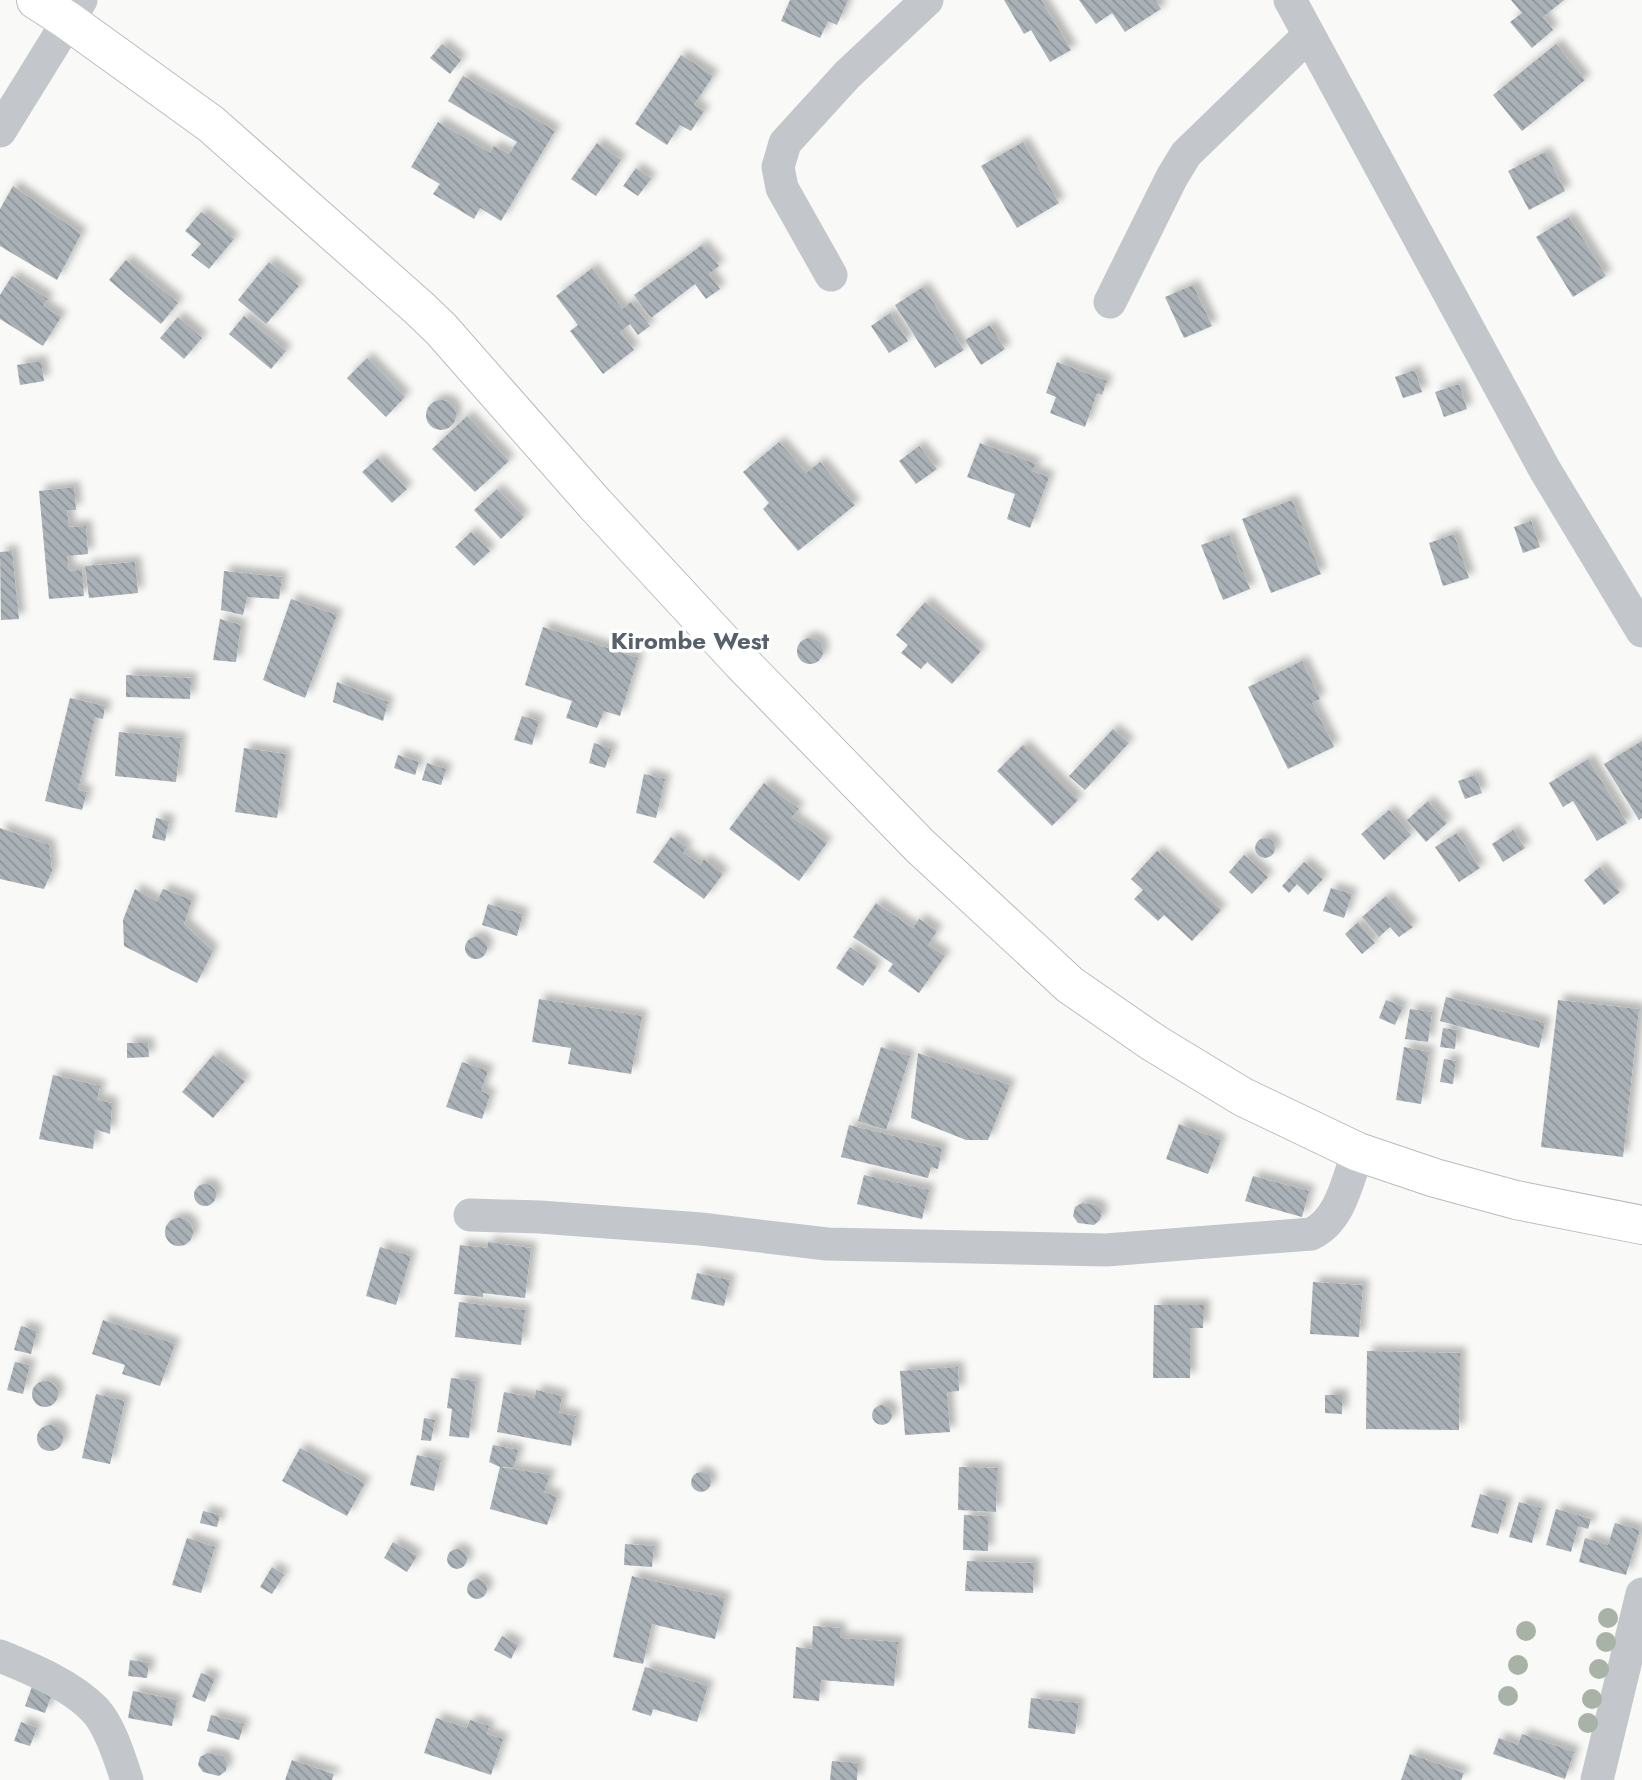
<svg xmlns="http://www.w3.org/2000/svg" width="1642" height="1780" font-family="Jost,sans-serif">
<defs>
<pattern id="building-back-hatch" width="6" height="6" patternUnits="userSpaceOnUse" patternTransform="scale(1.75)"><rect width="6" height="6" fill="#aab1b7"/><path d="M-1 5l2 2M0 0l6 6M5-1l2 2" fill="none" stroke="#8e959a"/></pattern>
<filter id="shadow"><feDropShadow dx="6" dy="-6" stdDeviation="3.5" flood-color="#0004"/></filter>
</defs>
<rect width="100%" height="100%" fill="#f9f9f7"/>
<g fill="url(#building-back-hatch)" filter="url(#shadow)">
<path d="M790 0H848L837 25 828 21 820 38 781 21Z"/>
<path d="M1004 0H1041L1071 50 1050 62 1031 30 1024 34Z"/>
<path d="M1079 0H1155L1161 9 1125 32 1112 13 1096 24Z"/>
<path d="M1511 0H1564L1543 17 1553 30 1532 48 1510 22 1522 13Z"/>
<path d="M442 44 461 60 450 74 430 58Z"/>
<path d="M1556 44 1585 80 1522 131 1493 95Z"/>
<path d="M681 55 713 76 694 105 704 111 691 131 680 125 667 145 635 124Z"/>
<path d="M463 76 555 131 501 221 480 208 474 219 433 194 440 184 411 167 438 122 490 153 494 146 509 154 517 142 448 101Z"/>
<path d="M1023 142 1059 203 1017 228 981 166Z"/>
<path d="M597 143 621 160 596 196 571 179Z"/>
<path d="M1545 152 1565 191 1529 210 1508 171Z"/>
<path d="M636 168 651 179 638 196 623 186Z"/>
<path d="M13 186 81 234 57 280 0 246V209Z"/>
<path d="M201 212 234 239 209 269 191 255 201 244 185 231Z"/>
<path d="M1569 217 1606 276 1573 297 1536 237Z"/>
<path d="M702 245 719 266 709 274 720 289 706 299 695 284 651 318 634 295Z"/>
<path d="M126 260 178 303 161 324 109 280Z"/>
<path d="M269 262 299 286 266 324 238 300Z"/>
<path d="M592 268 622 309 631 302 650 326 638 335 630 324 620 332 634 350 603 374 570 331 578 325 556 296Z"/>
<path d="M12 276 48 299 43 306 61 317 43 346 0 319V295Z"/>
<path d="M1193 285 1212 326 1184 338 1165 297Z"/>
<path d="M923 287 964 350 935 368 895 305Z"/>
<path d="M890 313 908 341 889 353 871 326Z"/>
<path d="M244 316 286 351 271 369 229 334Z"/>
<path d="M178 317 202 338 184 359 160 338Z"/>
<path d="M990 325 1005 349 981 365 965 340Z"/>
<path d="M367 358 405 397 386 417 347 378Z"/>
<path d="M41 361 44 381 20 385 17 365Z"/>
<path d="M1057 362 1107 381 1102 395 1097 393 1085 427 1050 413 1056 397 1046 393Z"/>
<path d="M1415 370 1422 392 1403 398 1395 377Z"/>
<path d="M1459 384 1467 409 1444 417 1435 392Z"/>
<circle cx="441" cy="415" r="15"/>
<path d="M467 416 509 461 475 492 432 449Z"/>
<path d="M779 442 806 473 820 462 855 505 798 551 763 509 769 503 743 472Z"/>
<path d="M980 443 1036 464 1032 471 1049 477 1030 528 1007 519 1015 494 967 477Z"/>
<path d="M919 446 937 469 916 484 899 461Z"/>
<path d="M378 458 407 489 392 503 362 472Z"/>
<path d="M74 487 76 510H67L69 527 86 526 88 554 67 556 69 571 82 570 84 596 49 599 39 491Z"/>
<path d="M497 489 524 517 501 539 474 510Z"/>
<path d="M1292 500 1321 574 1271 593 1242 519Z"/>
<path d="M1531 521 1540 547 1523 553 1514 527Z"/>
<path d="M471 532 490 551 474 566 455 547Z"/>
<path d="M1454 534 1469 578 1443 586 1429 543Z"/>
<path d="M1229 535 1250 589 1223 600 1201 545Z"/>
<path d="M12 551 19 619 1 620 0 552Z"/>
<path d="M135 562 138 593 89 598 85 566Z"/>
<path d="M224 571 282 577 279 599 247 597 243 615 221 610Z"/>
<path d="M291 599 337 615 305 698 263 680Z"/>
<path d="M925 602 981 651 952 684 927 662 921 669 901 653 908 645 896 635Z"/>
<path d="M220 619 241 625 236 662 213 660Z"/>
<path d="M543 627 638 658 620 716 604 711 597 728 566 718 572 701 525 685Z"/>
<circle cx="810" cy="651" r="13"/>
<path d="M1302 661 1320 699 1312 703 1334 747 1288 769 1248 687Z"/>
<path d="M126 675 191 678 190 699 126 697Z"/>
<path d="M337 682 388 702 383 721 333 702Z"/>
<path d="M70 698 105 706 103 719 95 717 78 790 87 792 82 810 45 801Z"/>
<path d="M522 716 539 721 532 745 514 740Z"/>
<path d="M1113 729 1129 743 1085 790 1069 776Z"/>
<path d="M119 732 181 738 176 782 115 776Z"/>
<path d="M1642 741V818L1639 820 1604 764Z"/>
<path d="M594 743 612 749 605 768 589 763Z"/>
<path d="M1023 745 1078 800 1052 826 997 771Z"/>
<path d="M244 748 286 754 277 818 235 812Z"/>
<path d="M398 755 419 762 415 775 394 768Z"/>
<path d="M1588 759 1627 823 1597 841 1573 801 1563 807 1549 783Z"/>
<path d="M427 763 446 769 441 785 422 780Z"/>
<path d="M644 774 665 779 656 818 636 813Z"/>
<path d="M1475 775 1482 793 1465 799 1458 781Z"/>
<path d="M764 783 799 809 792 817 827 843 799 881 729 829Z"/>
<path d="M1428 801 1447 823 1426 842 1407 820Z"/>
<path d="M1389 810 1411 835 1384 860 1361 834Z"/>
<path d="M156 818 169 821 165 841 152 838Z"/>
<path d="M0 828 49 845 52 871 44 889 0 879Z"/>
<path d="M1513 830 1525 848 1503 862 1492 844Z"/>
<path d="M1457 833 1480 868 1459 882 1435 847Z"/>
<path d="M671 837 687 847 683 853 700 865 704 859 723 874 704 899 653 862Z"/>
<circle cx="1265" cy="848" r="10"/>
<path d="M1157 851 1221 910 1192 941 1164 915 1158 921 1134 899 1143 890 1131 879Z"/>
<path d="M1244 855 1268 877 1252 894 1229 872Z"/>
<path d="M1304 862 1323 879 1308 895 1297 884 1289 893 1282 886Z"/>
<path d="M1600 867 1620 892 1604 905 1584 880Z"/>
<path d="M1331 888 1352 894 1344 918 1323 911Z"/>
<path d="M135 889 157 902 163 889 192 900 184 924 213 951 197 983 124 946 123 920Z"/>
<path d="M1386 896 1413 927 1399 937 1390 927 1379 937 1362 917Z"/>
<path d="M876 903 913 928 919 919 937 931 928 945 945 956 919 993 888 971 893 964 853 937Z"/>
<path d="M488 904 523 914 517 936 482 925Z"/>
<path d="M1358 922 1375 943 1362 954 1345 934Z"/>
<circle cx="476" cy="948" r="11"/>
<path d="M850 947 877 966 863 986 836 968Z"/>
<path d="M1446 997 1545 1023 1539 1048 1440 1021Z"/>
<path d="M539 999 642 1016 631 1074 568 1064 571 1048 532 1042Z"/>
<path d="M1386 1000 1403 1007 1395 1025 1379 1018Z"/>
<path d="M1558 1000 1639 1009 1623 1157 1541 1147Z"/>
<path d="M1410 1009 1432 1012 1428 1042 1405 1039Z"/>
<path d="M1443 1028 1457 1030 1455 1049 1440 1047Z"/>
<path d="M127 1043H148L149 1057 127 1058Z"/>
<path d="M881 1047 910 1056 886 1130 858 1121Z"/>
<path d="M1404 1047 1429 1052 1421 1104 1396 1100Z"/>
<path d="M918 1053 1010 1085 988 1140H966L911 1118Z"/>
<path d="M213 1055 245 1081 213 1118 182 1092Z"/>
<path d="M1444 1059 1456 1061 1453 1084 1440 1082Z"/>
<path d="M462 1062 488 1071 481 1091 490 1095 482 1119 446 1107Z"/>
<path d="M53 1075 100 1086 97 1100 112 1103 110 1134 95 1129 93 1149 39 1139Z"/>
<path d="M1179 1124 1221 1140 1208 1174 1166 1159Z"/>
<path d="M849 1125 942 1148 938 1169 931 1167 928 1178 841 1157Z"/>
<path d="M864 1175 929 1190 922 1219 857 1204Z"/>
<path d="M1253 1176 1309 1191 1302 1217 1245 1201Z"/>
<circle cx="205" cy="1195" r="11"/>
<path d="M1082 1203 1096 1205 1102 1211 1100 1220 1094 1225 1078 1223 1073 1216 1075 1207Z"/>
<circle cx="179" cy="1232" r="14"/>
<path d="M488 1242 531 1248 525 1298 483 1293V1297L454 1294 460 1245 487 1248Z"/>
<path d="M380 1247 411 1256 396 1305 366 1296Z"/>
<path d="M697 1273 730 1280 724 1306 691 1299Z"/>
<path d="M1313 1282 1363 1285 1359 1337 1310 1334Z"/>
<path d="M459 1302 525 1310 521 1345 455 1337Z"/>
<path d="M1154 1305H1204L1203 1328H1190V1378H1153Z"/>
<path d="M103 1320 175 1344 160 1386 122 1374 125 1365 92 1354Z"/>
<path d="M21 1326 37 1331 31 1354 14 1350Z"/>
<path d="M1367 1351 1460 1353 1459 1430 1366 1429Z"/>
<path d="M15 1362 30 1365 23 1394 7 1390Z"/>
<path d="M958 1367 959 1391 947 1392 950 1432 905 1435 900 1371Z"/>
<path d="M451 1378 476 1381 469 1438 449 1436 452 1409 447 1408Z"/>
<circle cx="45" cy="1394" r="13"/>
<path d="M536 1390 562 1396 559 1413 576 1416 571 1446 497 1432 504 1392 535 1398Z"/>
<path d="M96 1394 125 1401 110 1464 82 1458Z"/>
<path d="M1325 1395H1342V1414L1325 1413Z"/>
<circle cx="882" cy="1415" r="10"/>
<path d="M424 1418 435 1420 431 1441 421 1440Z"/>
<circle cx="50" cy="1438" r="13"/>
<path d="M493 1445 518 1450 514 1467H500L489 1462Z"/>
<path d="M300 1448 365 1483 347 1516 282 1481Z"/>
<path d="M417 1455 441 1460 434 1491 410 1485Z"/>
<path d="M500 1467 550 1475 544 1492 557 1497 547 1525 490 1509Z"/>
<path d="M959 1467 997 1468 996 1512 958 1510Z"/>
<circle cx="701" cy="1482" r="10"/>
<path d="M1480 1494 1507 1502 1498 1534 1471 1527Z"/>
<path d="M1519 1502 1541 1508 1532 1543 1509 1537Z"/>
<path d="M1556 1509 1591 1519 1588 1529 1578 1526 1571 1552 1546 1545Z"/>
<path d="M203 1511 220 1515 217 1527 200 1523Z"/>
<path d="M964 1515 988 1516V1551L963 1550Z"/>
<path d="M1615 1523 1640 1530 1626 1575 1579 1562 1585 1538 1608 1545Z"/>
<path d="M187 1538 215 1547 201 1593 172 1585Z"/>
<path d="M393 1542 417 1556 407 1572 384 1558Z"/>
<path d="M625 1544 654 1546 652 1567 624 1565Z"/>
<circle cx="457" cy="1559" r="10"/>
<path d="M967 1561 1034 1563 1033 1593 965 1591Z"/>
<path d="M272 1567 284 1575 272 1594 260 1587Z"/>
<path d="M632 1576 725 1598 715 1639 652 1624 643 1664 613 1657Z"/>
<circle cx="477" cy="1589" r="10"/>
<path d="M813 1626 840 1628V1638L898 1642 894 1686 821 1680 819 1701 793 1698 796 1647 812 1649Z"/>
<path d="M502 1636 518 1645 511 1659 494 1650Z"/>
<path d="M130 1660 149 1663 147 1678 128 1676Z"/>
<path d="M645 1667 708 1686 697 1722 653 1709 651 1716 632 1710Z"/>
<path d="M201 1673 215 1678 205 1702 192 1697Z"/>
<path d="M33 1684 53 1691 45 1713 25 1706Z"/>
<path d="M133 1691 177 1700 172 1726 128 1718Z"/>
<path d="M1031 1698 1079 1703 1075 1734 1028 1728Z"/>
<path d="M211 1715 244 1724 239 1740 207 1731Z"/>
<path d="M436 1718 467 1728 470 1720 489 1726 487 1734 503 1739 491 1775 424 1753Z"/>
<path d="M21 1722 37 1728 30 1746 14 1741Z"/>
<path d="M1522 1734 1574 1752 1565 1779 1493 1754 1499 1738 1518 1745Z"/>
<path d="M207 1753 223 1756 227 1763 226 1771 219 1776 203 1772 198 1765 200 1757Z"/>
<path d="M1410 1754 1464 1773 1461 1780H1401Z"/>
<path d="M292 1760 334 1774 332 1780H285Z"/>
<path d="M832 1761 858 1763 857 1780H830Z"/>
</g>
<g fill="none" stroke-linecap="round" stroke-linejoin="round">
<defs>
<path id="secondary" d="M36 0 67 20 211 124 418 307 441 329 595 504 742 663 920 846 1070 985 1154 1043 1243 1097 1358 1152 1435 1178 1516 1200 1642 1225"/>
</defs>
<use href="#secondary" stroke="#b8bcc0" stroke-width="40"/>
<g stroke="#c3c6ca" stroke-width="33">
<path d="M1290 0 1545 470 1642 631"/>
<path d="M0 131 81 0"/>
<path d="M831 275 782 188 778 167 785 143 847 75 927 0"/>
<path d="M1110 302 1172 177 1186 154 1308 36"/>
<path d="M470 1215 540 1217 701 1229 827 1244 1106 1250 1311 1234C1341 1220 1347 1181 1358 1152"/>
<path d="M0 1656C32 1669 71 1685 95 1710 110 1726 120 1759 127 1780"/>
<path d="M1597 1780 1642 1594"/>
</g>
<use href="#secondary" stroke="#fff" stroke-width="38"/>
</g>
<g fill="#a8b2a6">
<circle cx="1608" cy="1618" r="10"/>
<circle cx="1526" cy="1631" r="10"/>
<circle cx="1606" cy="1642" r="10"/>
<circle cx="1518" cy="1665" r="10"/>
<circle cx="1599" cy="1669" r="10"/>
<circle cx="1508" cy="1696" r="10"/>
<circle cx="1592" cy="1699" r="10"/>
<circle cx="1588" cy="1723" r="10"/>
</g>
<g text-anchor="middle" stroke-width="7" stroke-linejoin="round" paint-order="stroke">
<g font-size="24" font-weight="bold" fill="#57616b" stroke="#fff">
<text x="690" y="649">Kirombe West</text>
</g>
</g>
</svg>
